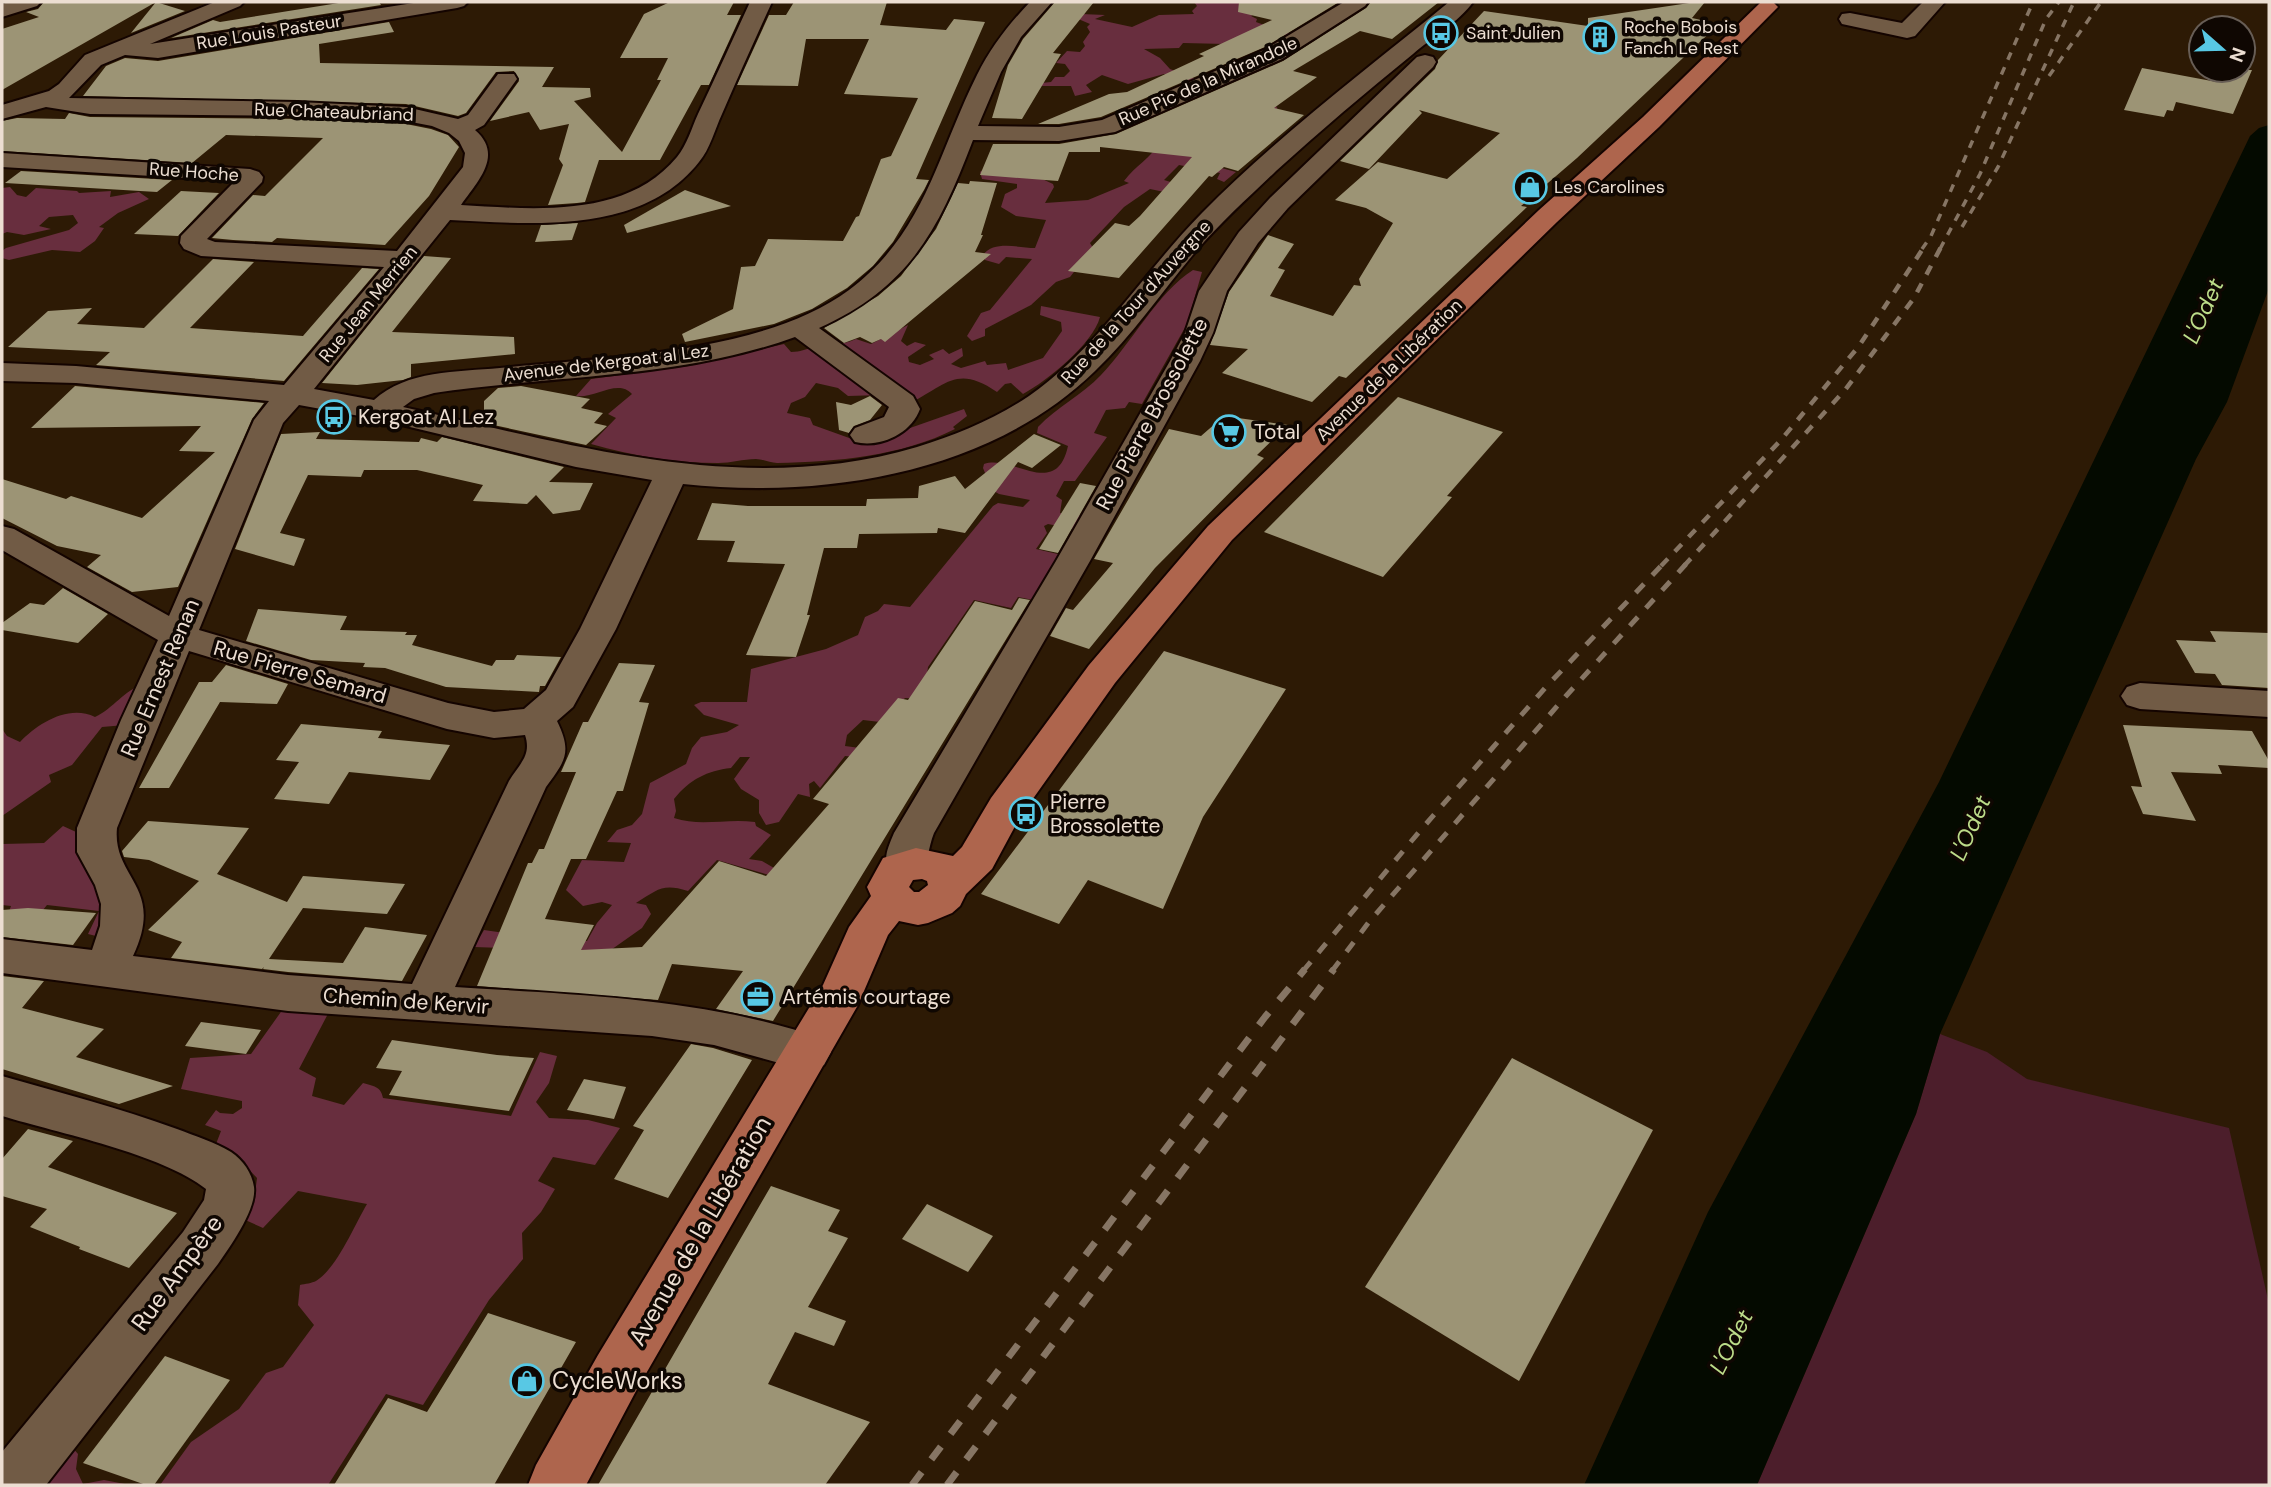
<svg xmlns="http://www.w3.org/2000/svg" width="2271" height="1487" font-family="'DM Sans',sans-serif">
<rect width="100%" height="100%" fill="#2d1a05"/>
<path fill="#4c1e2b" d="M1940 1034 1987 1052 2027 1079 2229 1128 2269 1304V1485H1757L1916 1114Z"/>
<g fill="#682e3e">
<path d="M1194 2H1304C1288 12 1266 5 1251 16L1257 19 1256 22 1290 34 1226 44 1183 43 1179 48 1144 49 1160 58 1170 69 1199 80 1191 85 1164 74 1128 84 1102 75 1086 85 1092 92 1075 96 1071 86H1039L1041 83 1051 82 1055 77H1064L1070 71 1065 64 1056 63 1067 51 1080 52 1085 46 1083 42 1090 32 1087 27 1090 24 1076 18 1081 14 1105 15 1095 19 1132 27 1159 15 1194 14 1192 11 1197 6Z"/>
<path d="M1276 106 1278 110 1207 164 1236 172 1224 182 1217 179 1220 173 1179 165 1164 180 1174 183 1169 193 1150 189 1124 207 1090 243 1093 248 1070 277 1056 282 1031 305 985 329V336L972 341 967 336 981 313 990 310 1032 259 1006 257 999 264 985 260 983 255C994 240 1019 248 1035 248L1046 220 1016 216 1001 207 1005 194 1017 188V184L982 179 980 172 992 162 1025 171 1053 184 1054 187 1045 203 1088 200 1129 183 1124 181C1135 166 1151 158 1160 142Z"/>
<path d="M10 187 17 195 26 197 36 188 77 191 79 193 111 191 110 197 139 192 149 199 118 213 99 227 104 228 95 241 80 252 52 250 9 260 2 258V251L6 248 69 230 78 223 73 215 49 217 39 226 51 229 24 235 7 232 2 234V188Z"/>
<path d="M1193 270 1202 272 1187 324 1142 404 1129 402 1125 408 1106 410 1094 433 1107 437 1075 481H1064L1056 496 1062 500 1060 513 1078 516 1085 513 1079 530 1048 524 1044 526 1047 533 1036 549 1062 555 1038 601 1018 597 1011 608 974 600 928 667 924 699 905 698 880 722 863 720 847 735 845 746 860 748 856 757 845 756 820 788 814 781 809 784 810 797 798 794 779 822 766 825 759 813V800L741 789 734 779 750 757H740L731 768C707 771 690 779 674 799L676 811 674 818C701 827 727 818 755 822L756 826 771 835 749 859 762 861 774 868 769 875 717 860 688 891C663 883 658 889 636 903L646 905 651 914 642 928 608 952 474 947 484 930 559 941H587L597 923 612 905 602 902 583 906 566 890 582 860 624 862 631 843 607 842 617 830 632 825 642 814 650 783 686 764 692 748 701 737 727 732 739 725 704 715 694 705 701 702H747L751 669 826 649 858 635 865 617 878 611 884 604 910 607 993 506 998 503 1023 507 1030 500 999 494 992 490 983 468 984 464C1013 454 1056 500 1068 446L1037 433 1038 427C1057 407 1082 395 1101 375 1131 344 1158 292 1193 270Z"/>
<path d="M1041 306 1100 317C1093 344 1047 381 1023 394L1011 383 1005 384 997 392C957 364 946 385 910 403L882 395 848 396 838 388 816 383 805 397 791 403 787 413 810 418 813 425 852 439 893 434 964 409 967 416 953 427 955 429C902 456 836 462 777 463 770 463 763 459 756 459 743 459 731 463 718 463 675 463 633 456 591 444L616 418 608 414 632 394C618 378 594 399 576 396L591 379 689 366 784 344 791 352C801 352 805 349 814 347 829 344 841 346 856 339L871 344 908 325 901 341 907 346 915 342 926 345 908 357 909 362 920 365 934 359 929 355 943 349 949 354 962 348 963 356 951 364 961 368 985 361 987 365 1006 363 1008 370 1043 358 1062 331 1061 322 1040 315Z"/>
<path d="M144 684 125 725 102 727 72 765 49 775 51 782 2 816V729L7 736 20 742C38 723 69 704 95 717 114 708 124 690 144 684Z"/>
<path d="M63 826 87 837 99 871 104 938 88 934 99 911 47 905 25 932H2L11 906 2 905V844L44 843Z"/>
<path d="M283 1009 330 1010 299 1069 316 1078 312 1096 344 1105 363 1083C373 1086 381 1086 383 1098L511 1116 540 1052 557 1056 549 1083 536 1102 549 1118 588 1120 620 1128 595 1165 553 1157 538 1181 555 1189 541 1212 522 1233 523 1259 489 1300 423 1405 386 1394 328 1485H160L191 1442 239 1409 266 1373 283 1367 314 1325 298 1305 300 1285C305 1284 312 1283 316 1281 337 1268 354 1226 367 1204L298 1191 263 1228 243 1219 254 1201 257 1178 240 1160 216 1144 221 1131 205 1125 216 1110 220 1113 233 1114 242 1108V1101L181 1089 190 1058 251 1054Z"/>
<path d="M71 1446 78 1454 76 1469 83 1484 104 1480 130 1485H41Z"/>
</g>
<path fill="#040a00" d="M2269 125V288L2227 402 2196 459 1940 1034 1916 1114 1757 1485H1584L1708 1212 1939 782 2250 136 2259 128Z"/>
<g fill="#9c9475">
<path d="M44 2H156L2 90V29L39 17 26 12 38 9Z"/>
<path d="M156 2 185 11 131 33Z"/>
<path d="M345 2H379L381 5 171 38 213 20 220 22Z"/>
<path d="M670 2H734L727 15H741L709 85H701L660 160H599L585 202 577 203 548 205 563 165 559 159 569 124 540 130 529 112 490 121 519 81 514 71 496 72 466 113 458 116 406 104 83 96 106 66 125 58 158 61 389 22 394 32 319 44 320 63 554 67 542 87 590 88 591 97 574 101 622 152 661 80H657L668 58H620L644 14Z"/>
<path d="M794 2H887L880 25 946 30 954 19 985 22 916 179 929 180 924 190 893 242 873 266 847 288 812 309 774 324 685 342 682 334 733 309 741 267 755 266 768 239 843 241 856 217 859 216 881 159 891 156 918 98 844 94 869 39H806L798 86 737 85 769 15H786Z"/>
<path d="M1055 2H1094L1053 53 1061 54 1022 119 992 118 1008 65 1023 39Z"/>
<path d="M1239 2H1339L1265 47 1101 117 1059 124H1038L1109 94 1127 92 1204 56 1199 54 1272 20 1238 12Z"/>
<path d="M1371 2H1439L1392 39 1360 31 1293 71 1317 77 1274 108 1304 115 1238 171 1224 167 1212 177 1209 176 1119 278 1068 271 1115 223 1129 226 1140 216 1192 157 1100 147V152H1069L1058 181 980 175 993 144H1059L1116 134 1283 61 1366 8Z"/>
<path d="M1696 2H1705L1692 18 1719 24 1577 158 1521 206 1527 207 1346 378 1339 376 1312 402 1222 373 1248 349 1210 345 1229 292 1268 235 1294 244 1278 268 1285 270 1270 296 1333 316 1354 285 1361 286 1359 279 1393 223 1366 208 1335 200 1378 162 1447 179 1500 133 1419 110 1422 113 1369 169 1340 161 1435 69 1438 60 1484 11 1588 26V18Z"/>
<path d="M2142 68 2217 82 2223 70H2252L2233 114 2176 102 2173 111 2167 110 2164 117 2124 110Z"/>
<path d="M69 113 90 117 298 119 406 124 431 129 448 135 459 147 429 196 385 245 277 238 272 242 233 240 212 238 253 195 265 196 323 138 226 135 192 163 2 151V121L17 118 65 119Z"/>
<path d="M21 171 172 180 157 192 5 183Z"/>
<path d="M970 181 997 183 981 235H983L975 252 991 254 885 342 881 339 872 343 860 337 844 343 824 328 878 296 901 276 936 229 958 183 969 184Z"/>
<path d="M685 190 731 206 627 233 624 225Z"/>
<path d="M181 191 219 193 178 236 134 234Z"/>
<path d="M578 223 572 240 535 242 541 225Z"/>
<path d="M424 256 451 258 392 332 514 337 515 354 411 364V377L403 380 357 385 322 383Z"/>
<path d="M213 259 254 262 190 328 303 336 362 268 379 269 284 381 96 365 110 352 8 347 48 311 92 308 77 324 144 328Z"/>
<path d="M75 386 264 403 252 419 178 587 132 592 87 567 101 555 57 546 2 518V479L66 499 71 496 142 518 215 452 179 451 201 426 31 428Z"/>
<path d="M521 386 590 399 581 408 603 413 594 423 607 426 586 445 484 423V401L498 388Z"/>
<path d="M870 396 882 405 870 420 854 426 849 433 839 430 836 402 851 405Z"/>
<path d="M1398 397 1503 432 1447 496 1452 497 1383 577 1264 532Z"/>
<path d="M1224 416 1288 425 1257 455 1264 458 1155 568 1089 649 1050 636 1066 608 1073 610 1113 563 1094 559 1169 429 1201 436Z"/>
<path d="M320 432 316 439 419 442 421 438 437 442 442 437 564 467 549 482 593 483 580 510 553 514 536 495 527 504 473 501 483 485 417 470H364L361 477 308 475 280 533 305 539 294 566 235 549 281 434Z"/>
<path d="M1034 434 1061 445 1032 468 1018 462 965 533 938 528 937 533 859 534 857 548H824L807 615H810L796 657 746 655 785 564 727 562 735 541 697 540 712 503 748 506H866L867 499 918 498 919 486 955 476 965 489Z"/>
<path d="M1080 483 1096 486 1058 553 1039 549Z"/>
<path d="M63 588 108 614 78 643 2 630V623L30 603 44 605Z"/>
<path d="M1019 598 1030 600 773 1021 716 1009 743 971 672 964 658 1000 477 986 528 863H532L539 849H544L576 772H561L583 722H588L619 663 655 665 639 702 649 703 623 791H617L586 859H571L545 919 594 925 581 950 642 947 719 861 766 876 829 804 813 799 898 698 908 700 975 601 1012 610Z"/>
<path d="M258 609 347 616 340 630 407 632 405 635H417L412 645 492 666 496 660H514L517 655 561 657 545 686H540L539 692 446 687 385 668 363 667 365 663 311 660 246 641Z"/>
<path d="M2210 631 2269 633V688L2222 685 2215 674 2195 673 2176 640 2216 642Z"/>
<path d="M1164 651 1286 689 1203 817 1163 909 1088 880 1059 924 981 894Z"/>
<path d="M226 665 288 684 277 704 220 702 169 788H139L199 682H212Z"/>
<path d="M301 724 382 731 378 738 450 745 430 780 349 772 329 804 274 799 299 762 276 760Z"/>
<path d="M2123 725 2252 731 2269 761V768L2218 765 2222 774 2171 772 2196 821 2143 814 2131 786 2142 787Z"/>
<path d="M148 821 249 828 217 874 287 902 303 876 405 884 387 914 303 908 269 959 343 963 365 927 427 935 402 981 288 972 263 969 264 967 262 969 171 958 182 942 148 930 199 881 149 860 124 857 122 851Z"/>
<path d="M28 908 96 913 73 945 2 937V910Z"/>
<path d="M2 976 44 981 22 1008 104 1029 76 1057 173 1086 119 1104 2 1069Z"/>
<path d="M201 1022 261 1030 246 1054 185 1046Z"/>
<path d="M392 1040 497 1055 534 1058 509 1111 389 1095 402 1071 376 1068Z"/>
<path d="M691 1044 713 1048 752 1060 668 1198 614 1179 644 1130 633 1126Z"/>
<path d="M1512 1058 1653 1130 1519 1381 1365 1287Z"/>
<path d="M584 1079 626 1087 614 1119 567 1110Z"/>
<path d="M28 1129 73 1141 48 1167 177 1213 129 1268 79 1249 80 1247 30 1227 47 1209 2 1196V1159Z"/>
<path d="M771 1186 840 1210 828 1231 848 1238 808 1307 846 1321 834 1346 795 1332 768 1384 870 1422 825 1485H598Z"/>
<path d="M927 1204 993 1236 968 1272 902 1239Z"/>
<path d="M488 1313 576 1342 494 1485H334L388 1398 427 1412Z"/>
<path d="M165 1356 230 1380 154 1485H146L83 1463Z"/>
</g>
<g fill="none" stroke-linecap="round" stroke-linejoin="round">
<defs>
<g id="minor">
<path d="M9 2H41L37 6 2 17V4Z"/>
<path d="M215 2H244L240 6 150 44 420 2H468L464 6 457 8 158 58 125 55 101 65 69 98 298 102 406 107 458 119 468 115 498 74H514L517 79 484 125 475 130C504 155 478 181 461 205 533 209 626 219 677 157 687 145 692 127 698 114 716 76 733 39 750 2H772C755 39 738 77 722 114 715 129 710 149 699 162 642 235 533 224 450 220L314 389 374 400C407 370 457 372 500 368 604 357 763 354 849 290 925 233 937 155 977 75 991 47 1009 24 1030 2H1052L1021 37 1001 72 978 126 1059 127 1102 120 1266 49 1344 2H1368L1365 6 1282 59 1115 132 1059 141 973 140C939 229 910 287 819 328L913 396 920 409C911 434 880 448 855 442L850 435 855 428 884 417 889 407 795 337C679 379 555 375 434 393L414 399 403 407C572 445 745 498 917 447 956 435 995 419 1029 396 1099 347 1143 273 1202 213 1278 136 1366 70 1449 2H1473C1459 22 1431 38 1413 54 1366 92 1320 131 1276 171 1249 197 1221 222 1197 250 1163 290 1133 335 1095 371 989 474 824 499 683 484L616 629 573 707 557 721C572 752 566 760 546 787L455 987C580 995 705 998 824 1039L831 1052 824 1065 808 1071 714 1045 652 1036 288 1011 2 973V939L92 950 100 926 101 904 95 885 77 852V828L121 720 158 640 2 550V526L14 529 169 616 254 420 269 401 76 383 2 381V363L76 366 284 385 384 267 201 256 184 249 180 243 181 236 235 181 2 167V153L250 169 259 172 263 177 262 182 207 239 215 242 397 251 463 167 465 153 459 141 449 133 432 126 406 121 298 116 90 114 46 107 2 119V105L49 91 59 84 85 55ZM299 405 365 417 378 422 385 421 576 467 652 480 580 629 546 690 524 709 494 712 448 703 199 630 283 423ZM189 651 447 729 494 738 525 735C532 756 519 764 509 781L412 984 288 975 133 956C166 886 112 879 117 828Z"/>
<path d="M1923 2H1945L1915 36 1907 38 1842 24 1839 19 1842 14 1850 13 1902 23Z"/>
<path d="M1425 55 1433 57 1436 62 1433 67 1288 208 1258 243 1227 291 1213 333 1200 361 1090 561 934 833C928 848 928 863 921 876L906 880 891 876C882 859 887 850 894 833L1056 561 1170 361 1185 333 1199 291 1239 232 1270 198 1417 57Z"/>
<path d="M2140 683 2269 691V717L2140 709 2127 705 2121 696 2127 687Z"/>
<path d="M2 1076C61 1093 120 1108 177 1129 195 1136 215 1142 231 1152 243 1160 252 1173 254 1187 257 1209 230 1247 218 1264L46 1485H2V1452L183 1232 204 1200 206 1189C162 1154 58 1133 2 1116Z"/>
</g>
<path id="major" d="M1760 3H1774L1778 7 1659 127 1557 222 1232 540 1115 683 1020 817 992 869 966 894 960 906 952 913 928 923 918 925 899 921 888 935 858 1005 636 1391 586 1485H528L536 1465 598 1355 823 985 849 927 871 896 867 887 883 858 916 848 953 856 962 847 991 798 1089 665 1208 526 1539 210 1643 117ZM922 879 927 881 928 885 919 892H914L909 887 913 880Z"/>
</defs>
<use href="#minor" stroke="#140400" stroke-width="4"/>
<use href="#major" stroke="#140400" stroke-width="4"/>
<use href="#minor" fill="#715b45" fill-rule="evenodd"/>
<use href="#major" fill="#ae654d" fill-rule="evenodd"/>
<g stroke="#867564" stroke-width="3.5" stroke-dasharray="8 8" stroke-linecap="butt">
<path d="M2049 76 2101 2"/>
<path d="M1962 227 1998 167 2074 2"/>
<path d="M1922 249 1931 236 2033 2"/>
<path d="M1940 249 1980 174 2046 19 2059 2"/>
</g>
<g stroke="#867564" stroke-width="4.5" stroke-dasharray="10 10" stroke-linecap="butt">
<path d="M1661 566 1781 440 1859 346 1924 247"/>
<path d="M1684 566 1845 390 1914 298 1941 247"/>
</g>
<g stroke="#867564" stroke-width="5" stroke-dasharray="12 12" stroke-linecap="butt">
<path d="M1303 971 1419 832 1545 688 1663 564"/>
<path d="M1332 971 1369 922 1566 696 1686 564"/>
</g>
<g stroke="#867564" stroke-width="7" stroke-dasharray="16 16" stroke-linecap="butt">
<path d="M912 1485 1265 1017 1305 969"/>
<path d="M947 1485 1334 969"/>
</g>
</g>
<defs>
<symbol id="bus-ring" viewBox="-11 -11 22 22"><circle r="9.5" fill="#0f0702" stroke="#58c8e4" stroke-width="1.5"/><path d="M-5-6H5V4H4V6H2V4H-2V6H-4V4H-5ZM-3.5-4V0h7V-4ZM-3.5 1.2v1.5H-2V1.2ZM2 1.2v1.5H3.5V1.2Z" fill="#58c8e4"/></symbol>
<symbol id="building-ring" viewBox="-11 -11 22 22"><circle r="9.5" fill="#0f0702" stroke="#58c8e4" stroke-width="1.5"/><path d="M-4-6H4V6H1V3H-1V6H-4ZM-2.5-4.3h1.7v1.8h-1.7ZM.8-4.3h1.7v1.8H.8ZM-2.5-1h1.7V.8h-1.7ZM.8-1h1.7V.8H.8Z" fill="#58c8e4"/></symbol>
<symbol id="shop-ring" viewBox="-11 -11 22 22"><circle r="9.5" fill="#0f0702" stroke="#58c8e4" stroke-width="1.5"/><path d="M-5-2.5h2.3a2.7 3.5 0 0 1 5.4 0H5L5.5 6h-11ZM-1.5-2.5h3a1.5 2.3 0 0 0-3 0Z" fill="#58c8e4"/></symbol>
<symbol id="supermarket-ring" viewBox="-11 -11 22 22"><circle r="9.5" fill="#0f0702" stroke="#58c8e4" stroke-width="1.5"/><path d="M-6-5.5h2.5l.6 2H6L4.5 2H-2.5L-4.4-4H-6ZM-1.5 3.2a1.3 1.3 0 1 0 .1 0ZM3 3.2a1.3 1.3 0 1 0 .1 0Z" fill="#58c8e4"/></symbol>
<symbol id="office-ring" viewBox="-11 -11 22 22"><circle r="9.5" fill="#0f0702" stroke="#58c8e4" stroke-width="1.5"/><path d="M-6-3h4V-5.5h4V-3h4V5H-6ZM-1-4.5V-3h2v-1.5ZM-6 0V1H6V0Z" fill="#58c8e4"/></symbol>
</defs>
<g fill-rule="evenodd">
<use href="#bus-ring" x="1422" y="14" width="38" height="38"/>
<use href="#building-ring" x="1581" y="18" width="38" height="38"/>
<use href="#shop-ring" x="1511" y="168" width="38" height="38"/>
<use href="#bus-ring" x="315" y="398" width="38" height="38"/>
<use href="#supermarket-ring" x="1210" y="413" width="38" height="38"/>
<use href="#bus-ring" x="1007" y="795" width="38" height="38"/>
<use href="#office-ring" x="739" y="978" width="38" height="38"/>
<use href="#shop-ring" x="508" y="1362" width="38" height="38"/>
</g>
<g text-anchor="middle" stroke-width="7" stroke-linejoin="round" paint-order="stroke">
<g font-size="18" fill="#ecded2" stroke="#0f0702" text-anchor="start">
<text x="1624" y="33">Roche Bobois<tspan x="1624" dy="21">Fanch Le Rest</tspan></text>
<text x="1466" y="39">Saint Julien</text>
<text x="1554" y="193">Les Carolines</text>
</g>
<g font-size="18" fill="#ecded2" stroke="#0f0702">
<text transform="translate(269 32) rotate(-9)" y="6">Rue Louis Pasteur</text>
<text transform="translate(1208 81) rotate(-24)" y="6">Rue Pic de la Mirandole</text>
<text transform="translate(334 112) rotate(2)" y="6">Rue Chateaubriand</text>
<text transform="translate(194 172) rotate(4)" y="6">Rue Hoche</text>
<text transform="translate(1136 302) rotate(-48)" y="6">Rue de la Tour d'Auvergne</text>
<text transform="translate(368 304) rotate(-51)" y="6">Rue Jean Merrien</text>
<text transform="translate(606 363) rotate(-7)" y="6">Avenue de Kergoat al Lez</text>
<text transform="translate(1389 370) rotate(-44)" y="6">Avenue de la Libération</text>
</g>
<g font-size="21" fill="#ecded2" stroke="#0f0702">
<text transform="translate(1152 414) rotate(-62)" y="7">Rue Pierre Brossolette</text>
<text transform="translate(300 672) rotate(16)" y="7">Rue Pierre Semard</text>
<text transform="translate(160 678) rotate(-67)" y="7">Rue Ernest Renan</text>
<text transform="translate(406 1001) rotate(4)" y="7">Chemin de Kervir</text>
</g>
<g font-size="21" fill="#ecded2" stroke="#0f0702" text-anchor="start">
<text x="358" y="424">Kergoat Al Lez</text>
<text x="1254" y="439">Total</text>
<text x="1050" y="809">Pierre<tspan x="1050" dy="24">Brossolette</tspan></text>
<text x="782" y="1004">Artémis courtage</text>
</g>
<g font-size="23" font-style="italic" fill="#bcdc89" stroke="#0f0702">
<text transform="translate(2203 311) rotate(-66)" y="8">L'Odet</text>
<text transform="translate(1970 828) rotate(-66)" y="8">L'Odet</text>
<text transform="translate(1731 1342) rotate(-63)" y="8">L'Odet</text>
</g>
<g font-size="24" fill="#ecded2" stroke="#0f0702">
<text transform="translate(700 1231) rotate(-60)" y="8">Avenue de la Libération</text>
<text transform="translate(177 1273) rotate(-54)" y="8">Rue Ampère</text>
</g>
<g font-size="24" fill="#ecded2" stroke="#0f0702" text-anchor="start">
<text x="552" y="1389">CycleWorks</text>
</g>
</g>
<rect width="2271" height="1487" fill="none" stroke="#ecded2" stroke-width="7"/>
<g transform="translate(2222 49) rotate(110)"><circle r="33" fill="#0f0702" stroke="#675d55" stroke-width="2"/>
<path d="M0-5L12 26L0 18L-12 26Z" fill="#58c8e4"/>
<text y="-10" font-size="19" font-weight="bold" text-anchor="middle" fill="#ecded2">N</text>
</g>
</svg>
